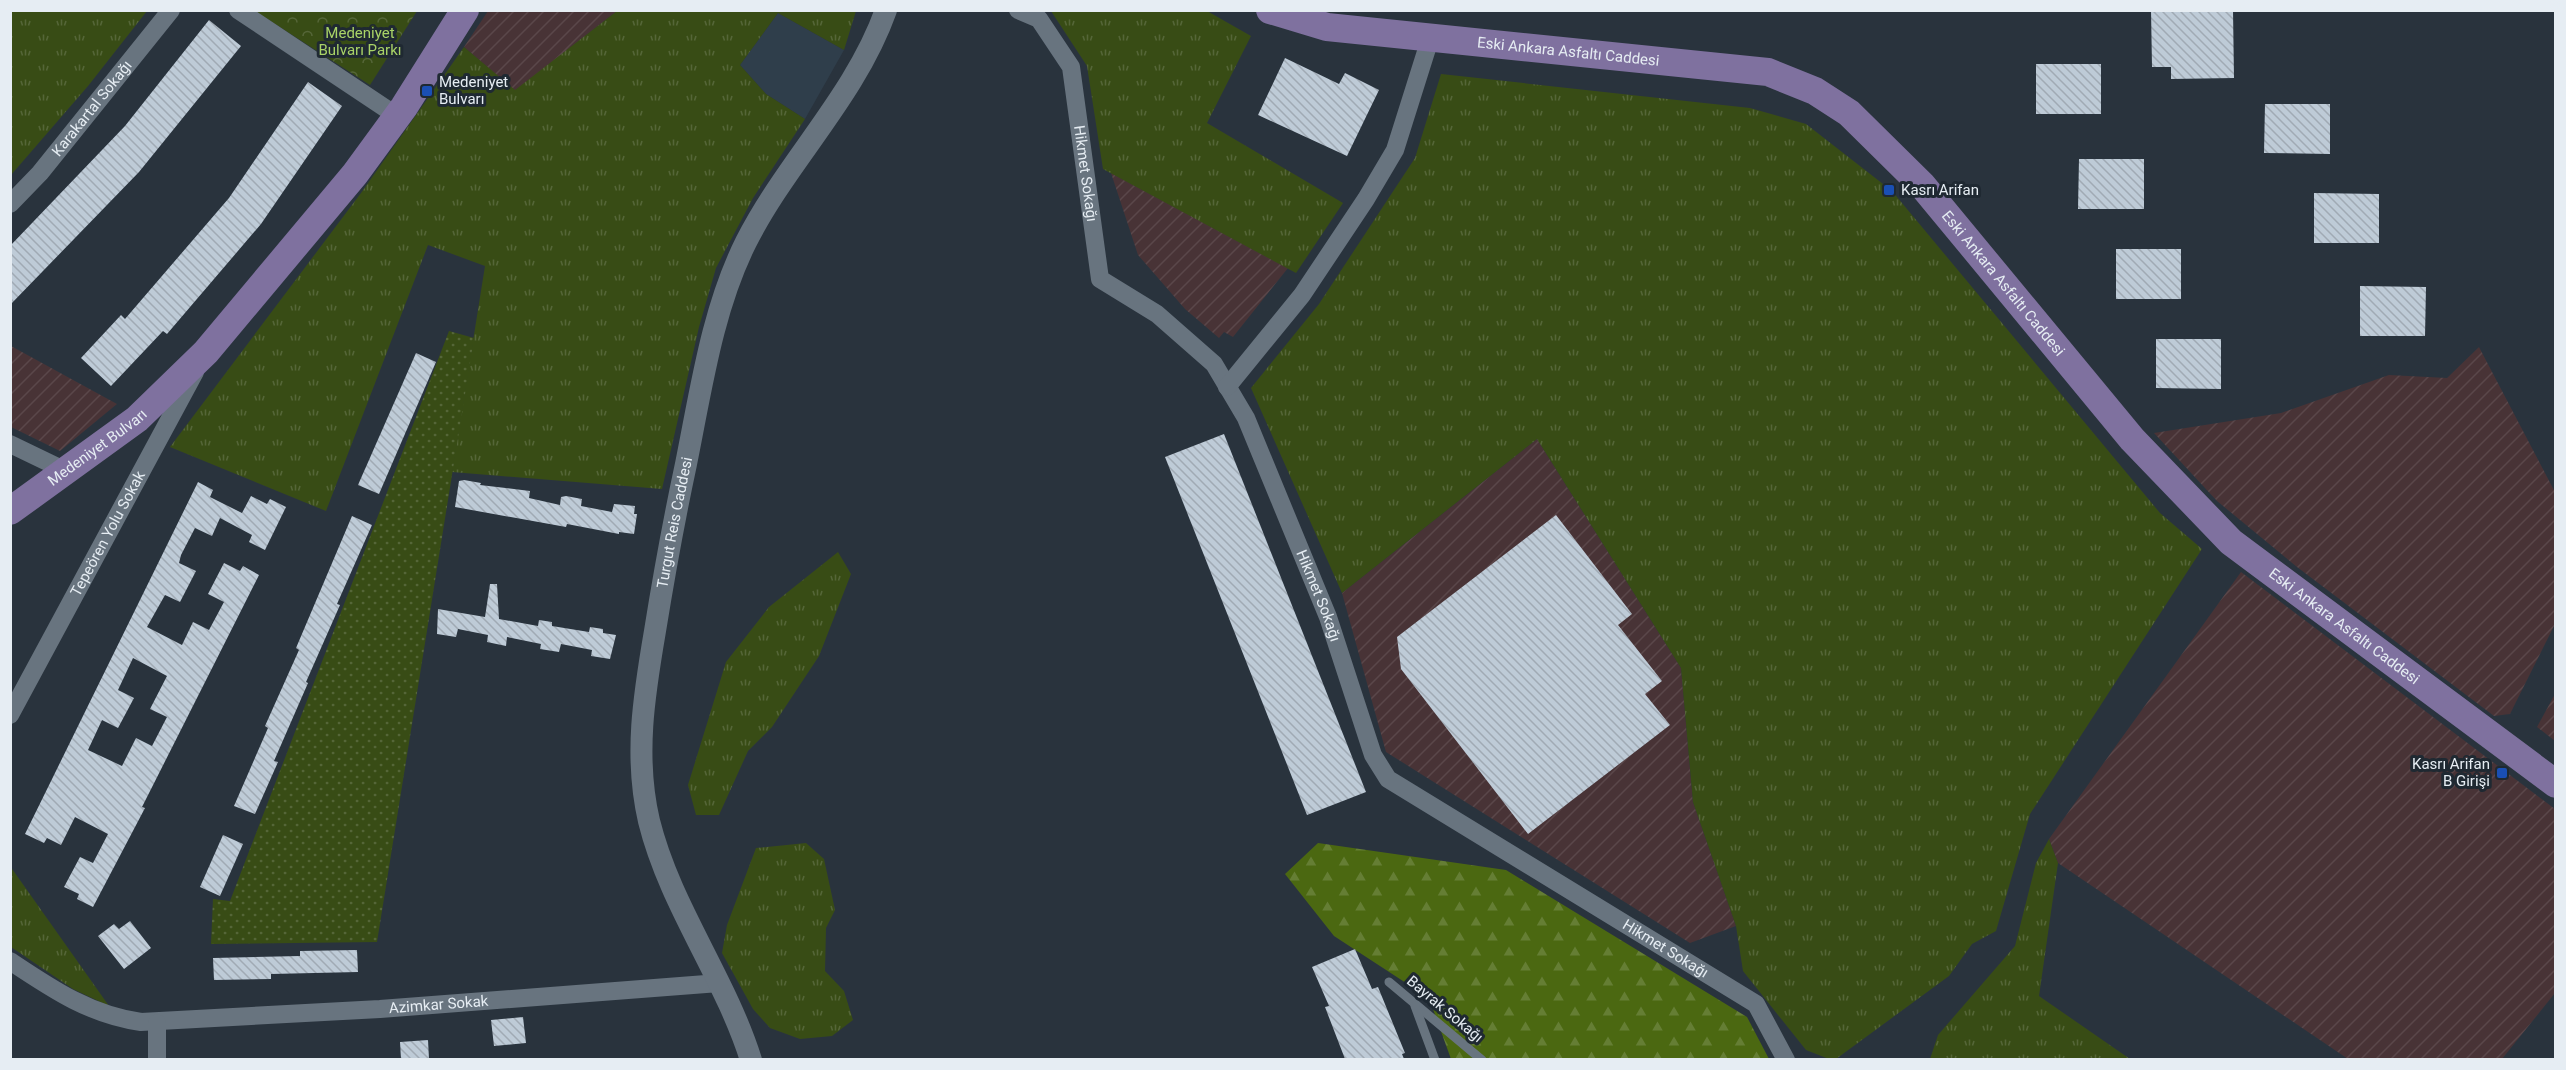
<svg xmlns="http://www.w3.org/2000/svg" width="2566" height="1070" font-family="Roboto,sans-serif">
<defs>
<pattern id="industrial-furrows" width="10" height="10" patternUnits="userSpaceOnUse" patternTransform="scale(1.5)"><rect width="10" height="10" fill="#483336"/><path d="M-1 1l2-2M0 10L10 0M9 11l2-2" fill="none" stroke="#5a474a"/></pattern>
<pattern id="grass-tufts" width="24" height="20" patternUnits="userSpaceOnUse" patternTransform="scale(1.5)"><rect width="24" height="20" fill="#384c15"/><path d="M3 7l-1-3M5 7V3M7 7l1-3M15 17l-1-3M17 17v-4M19 17l1-3" fill="none" stroke="#556638"/></pattern>
<pattern id="forest-firs" width="22" height="20" patternUnits="userSpaceOnUse" patternTransform="scale(1.5)"><rect width="22" height="20" fill="#4b6811"/><path d="M5 1l3.5 6h-7zM16 11l3.5 6h-7z" fill="#657e34"/></pattern>
<pattern id="park-crowns" width="20" height="18" patternUnits="userSpaceOnUse" patternTransform="scale(1.5)"><rect width="20" height="18" fill="#384c15"/><path d="M2 6a3 3 0 1 1 6 0M12 15a3 3 0 1 1 6 0" fill="none" stroke="#556638"/></pattern>
<pattern id="garden-dots" width="8" height="8" patternUnits="userSpaceOnUse" patternTransform="scale(1.5)"><rect width="8" height="8" fill="#384c15"/><path d="M2 2h.1M6 6h.1" fill="none" stroke="#556638" stroke-width="1.8" stroke-linecap="round"/></pattern>
<pattern id="building-back-hatch" width="6" height="6" patternUnits="userSpaceOnUse" patternTransform="scale(1.5)"><rect width="6" height="6" fill="#becbd7"/><path d="M-1 5l2 2M0 0l6 6M5-1l2 2" fill="none" stroke="#a0aab4"/></pattern>
</defs>
<rect width="100%" height="100%" fill="#29333d"/>
<path fill="#2f3e4b" d="M778 13 844 50 805 119 766 94 740 65Z"/>
<g fill="url(#industrial-furrows)">
<path d="M488 11H617L515 91 464 47Z"/>
<path d="M1111 173 1288 268 1233 337 1224 332 1219 338 1185 309 1138 255Z"/>
<path d="M10 346H11L117 404 60 451 11 427Z"/>
<path d="M2479 347 2556 494 2555 624 2510 714 2494 716 2297 567 2217 501 2154 433 2281 413 2389 375 2447 378Z"/>
<path d="M1537 439 1681 668 1693 802 1736 926 1690 943 1386 752 1342 593Z"/>
<path d="M2241 572 2555 809V993L2502 1059H2348L2058 863 2049 839Z"/>
<path d="M2555 694V741L2537 727Z"/>
</g>
<g fill="url(#grass-tufts)">
<path d="M11 10 147 11 88 86 11 175Z"/>
<path d="M617 11H856L844 50 778 13 740 65 766 94 805 119 753 198 716 268 699 327 662 489 452 472 485 266 428 245 326 511 170 447 361 193 464 47 515 90Z"/>
<path d="M1051 11H1207L1251 36 1207 123 1343 203 1296 273 1103 169 1087 66Z"/>
<path d="M1441 74 1750 108 1806 124 1892 191 2160 513 2202 549 2030 814 1996 931 1972 944 1949 976 1836 1059H1829L1806 1050 1743 971 1736 926 1693 802 1681 668 1537 439 1342 593 1251 388 1319 304 1415 158Z"/>
<path d="M838 552 851 574 819 656 772 727 748 751 719 815H696L688 785 726 662 769 607Z"/>
<path d="M2049 839 2058 863 2039 996 2130 1059H1930L1938 1035 2015 946 2036 863Z"/>
<path d="M806 843 824 859 835 910 826 928 825 971 844 991 853 1020 832 1036 800 1039 770 1028 753 1009 722 953 727 925 756 848Z"/>
<path d="M10 866 109 1006 73 989 11 947Z"/>
</g>
<path fill="url(#forest-firs)" d="M1318 843 1506 870 1747 1017 1769 1059H1451L1429 998 1334 936 1285 874Z"/>
<path fill="url(#park-crowns)" d="M255 11H417L370 85Z"/>
<path fill="url(#garden-dots)" d="M449 331 474 338 377 942 211 944 213 899 230 901Z"/>
<g fill="url(#building-back-hatch)" fill-rule="evenodd">
<path d="M2151 10H2233L2234 78 2171 79V67H2152Z"/>
<path d="M209 20 241 46 139 172 10 305V246L125 126Z"/>
<path d="M1285 58 1339 84 1345 73 1379 90 1347 156 1258 115Z"/>
<rect x="2036" y="64" width="65" height="50"/>
<path d="M308 82 342 106 261 224 167 334 163 331 111 386 81 358 121 315 125 319 229 198Z"/>
<path d="M2265 104H2330V154L2264 153Z"/>
<path d="M2079 159H2144V209H2078Z"/>
<path d="M2314 193 2379 194V243H2314Z"/>
<rect x="2116" y="249" width="65" height="50"/>
<path d="M2360 286 2426 287 2425 336H2360Z"/>
<path d="M2156 339H2221V389L2156 388Z"/>
<path d="M416 353 436 362 379 494 358 485Z"/>
<path d="M1224 434 1366 792 1307 815 1165 457Z"/>
<path d="M464 480 481 483 480 485 530 491 529 498 560 505 561 497 566 496 582 499 581 506 612 512 614 504 635 506 634 514H637L634 534 619 532V534L567 524 566 527 455 507 459 481Z"/>
<path d="M198 482 213 490 210 497 242 513 251 496 267 504 270 499 286 507 265 550 249 542 252 535 220 518 212 536 195 528 181 555 179 563 196 571 180 602 165 595 147 627 182 645 193 622 209 630 224 602 208 594 224 563 240 571 243 566 259 575 142 807 145 808 93 907 77 899 79 894 64 887 80 857 93 863 108 834 75 817 61 845 47 838 44 843 25 834ZM133 658 167 676 150 709 167 717 152 746 136 738 122 766 88 750 102 720 118 728 134 698 118 690Z"/>
<path d="M1556 515 1632 614 1618 625 1662 681 1645 694 1670 725 1528 834 1401 669 1397 637Z"/>
<path d="M352 516 372 525 337 604 340 605 306 682 308 683 274 761 278 762 255 814 234 806 268 728 265 726 299 650 296 648Z"/>
<path d="M490 584H497L499 619 538 626 539 620 552 622V626L589 632 590 627 603 629V633L616 635 610 659 591 656 592 650 561 644 559 652 540 649 541 644 507 637 506 646 487 642 488 635 458 629 456 637 437 634 438 609 485 617Z"/>
<path d="M223 835 243 844 220 896 200 887Z"/>
<path d="M130 921 151 948 124 969 98 936 114 924 119 929Z"/>
<path d="M1355 949 1372 989 1378 987 1405 1053 1402 1054 1404 1059H1345L1325 1007 1329 1006 1312 967Z"/>
<path d="M357 950 358 972 271 974V979L214 980 213 958 300 956V951Z"/>
<path d="M523 1017 526 1043 494 1046 491 1020Z"/>
<path d="M428 1040 429 1059H401L400 1042Z"/>
</g>
<g fill="none" stroke-linecap="round" stroke-linejoin="round">
<g stroke="#68747f" stroke-width="9">
<path d="M1389 982 1482 1060"/>
<path d="M1415 1006 1435 1060"/>
</g>
<g stroke="#68747f" stroke-width="18">
<path d="M238 10 397 116"/>
<path id="s1" d="M1018 10 1039 19 1071 67 1100 279 1157 314 1214 364 1246 418 1328 617 1373 755 1388 779 1756 1004 1786 1060"/>
<path id="s2" d="M10 204 40 173 171 10"/>
<path d="M1227 387 1302 295 1366 199 1395 150 1430 39"/>
<path d="M10 444 66 471"/>
<path id="s3" d="M10 715 195 372"/>
<path id="s4" d="M10 961C52 989 90 1015 141 1022L380 1009 719 983"/>
<path d="M157 1060V1023"/>
</g>
<path stroke="#68747f" stroke-width="22" id="s5" d="M751 1060C725 977 670 906 649 821 634 757 644 695 655 631 664 575 674 520 686 464 701 390 712 310 746 242 787 161 855 97 886 10"/>
<g stroke="#7f719f" stroke-width="28">
<path id="s6" d="M1270 10 1327 27 1768 72 1815 91 1849 113 1922 185 2132 439 2231 542 2556 784"/>
<path id="s7" d="M10 511 137 419 206 352 355 174 404 107 465 10"/>
</g>
</g>
<g fill="#1a4fb4" stroke="#1f2932" stroke-width="2">
<rect x="421" y="85" width="12" height="12" rx="3"/>
<rect x="1883" y="184" width="12" height="12" rx="3"/>
<rect x="2496" y="767" width="12" height="12" rx="3"/>
</g>
<g text-anchor="middle" stroke-width="6" stroke-linejoin="round" paint-order="stroke">
<g font-size="15" fill="#a9d367" stroke="#1f2932">
<text x="360" y="38">Medeniyet<tspan x="360" dy="17">Bulvarı Parkı</tspan></text>
</g>
<g font-size="15" fill="#e6edf3" stroke="#1f2932">
<text dy="5" stroke="none"><textPath href="#s6" startOffset="302">Eski Ankara Asfaltı Caddesi</textPath></text>
<text dy="5" stroke="none"><textPath href="#s2" startOffset="126">Karakartal Sokağı</textPath></text>
<text dy="5" stroke="none"><textPath href="#s1" startOffset="188">Hikmet Sokağı</textPath></text>
<text dy="5" stroke="none"><textPath href="#s6" startOffset="824">Eski Ankara Asfaltı Caddesi</textPath></text>
<text dy="5" stroke="none"><textPath href="#s7" startOffset="108">Medeniyet Bulvarı</textPath></text>
<text dy="5" stroke="none"><textPath href="#s5" startOffset="562">Turgut Reis Caddesi</textPath></text>
<text dy="5" stroke="none"><textPath href="#s3" startOffset="206">Tepeören Yolu Sokak</textPath></text>
<text dy="5" stroke="none"><textPath href="#s1" startOffset="692">Hikmet Sokağı</textPath></text>
<text dy="5" stroke="none"><textPath href="#s6" startOffset="1310">Eski Ankara Asfaltı Caddesi</textPath></text>
<text dy="5" stroke="none"><textPath href="#s1" startOffset="1214">Hikmet Sokağı</textPath></text>
<text dy="5" stroke="none"><textPath href="#s4" startOffset="444">Azimkar Sokak</textPath></text>
<text transform="translate(1445 1009) rotate(40)" y="5">Bayrak Sokağı</text>
</g>
<g font-size="15" fill="#e6edf3" stroke="#1f2932" text-anchor="start">
<text x="439" y="87">Medeniyet<tspan x="439" dy="17">Bulvarı</tspan></text>
<text x="1901" y="195">Kasrı Arifan</text>
<text x="2490" y="769" text-anchor="end">Kasrı Arifan<tspan x="2490" dy="17">B Girişi</tspan></text>
</g>
</g>
<rect width="2566" height="1070" fill="none" stroke="#e6edf3" stroke-width="24"/>
</svg>
